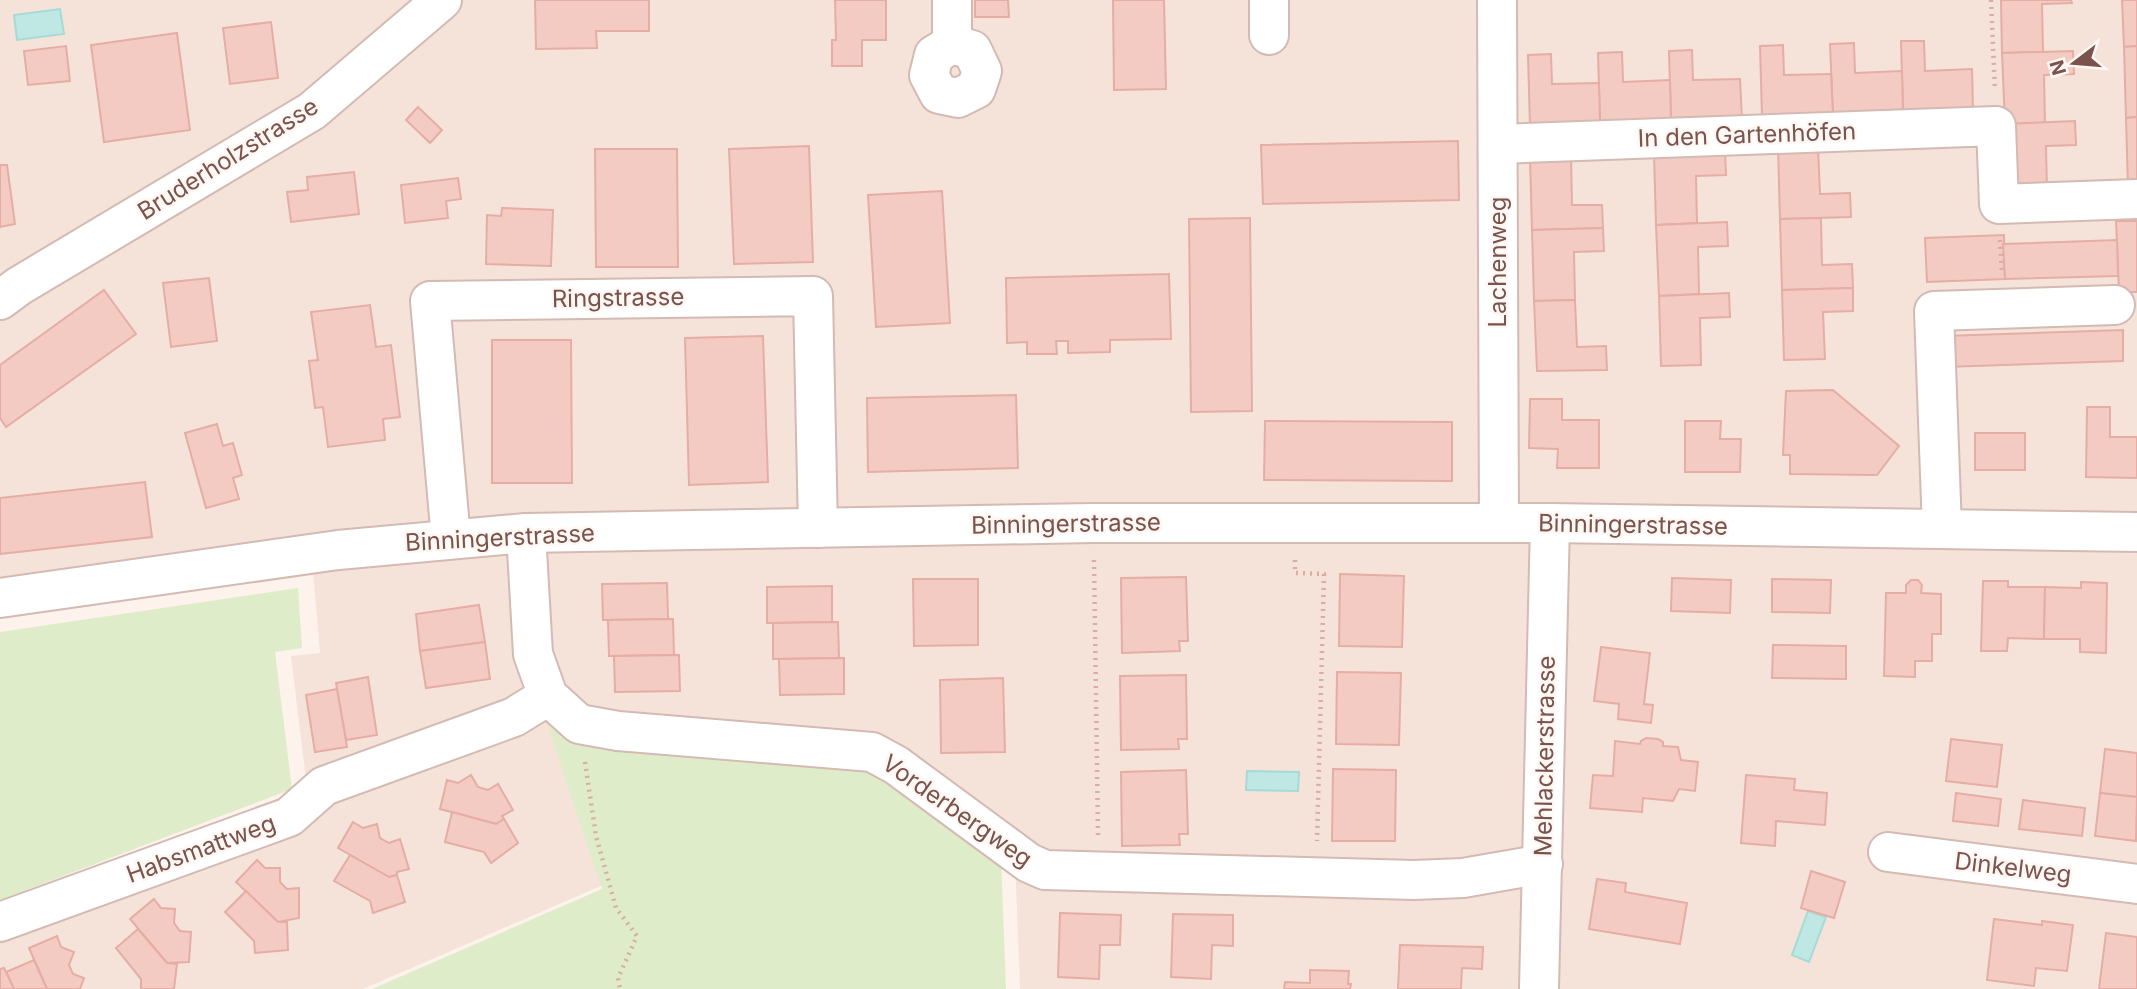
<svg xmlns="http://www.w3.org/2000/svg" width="2137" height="989" font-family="Inter,sans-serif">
<rect width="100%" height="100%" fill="#fdf2ec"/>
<path fill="#f5e3da" d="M0 0H2137V989H1020L1014 832 546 715 603 885 363 989H0V924L310 812 291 656 320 653 310 536 0 577Z"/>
<g fill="#dfecc9">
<path d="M298 588 302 648 275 652 292 789 0 900V632Z"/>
<path d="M548 726 614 746 879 770 1001 858 1006 989H372L602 889Z"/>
</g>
<g fill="#bfe8e4" stroke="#a5dad6" stroke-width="2">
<path d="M60 9 64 34 17 40 14 15Z"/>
<path d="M1247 771 1299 772 1298 791 1246 790Z"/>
<path d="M1808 911 1826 917 1809 962 1792 955Z"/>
</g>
<g fill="#f3cbc3" stroke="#e5ada4" stroke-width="2">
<path d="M535 0H649V31H596L597 48 536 49Z"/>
<path d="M835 0H886V40H862V66H832V40H836Z"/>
<path d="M975 0H1008L1009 17H975Z"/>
<path d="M1113 0H1164L1166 89 1114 90Z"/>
<path d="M2001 0H2071L2072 3 2042 4 2043 52 2002 53Z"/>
<path d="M2122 0H2137V46L2124 47Z"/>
<path d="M271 22 278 78 230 84 223 28Z"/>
<path d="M177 33 190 130 104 142 91 45Z"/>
<path d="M1901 41H1924L1925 71 1972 69 1973 110 1903 112Z"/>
<path d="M1854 43 1855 73 1902 71 1903 112 1833 115 1830 44Z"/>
<path d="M1783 45 1784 75 1831 74 1833 115 1762 117 1760 46Z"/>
<path d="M66 46 70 81 28 85 24 51Z"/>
<path d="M2137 46V117L2126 118 2124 47Z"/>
<path d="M1692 50 1693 80 1740 79 1742 119 1671 121 1669 51Z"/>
<path d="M2073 51 2074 74 2044 75 2045 123 2005 124 2002 53Z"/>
<path d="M1622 52 1623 82 1670 80 1671 121 1600 124 1598 53Z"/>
<path d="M1551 54 1552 84 1599 83 1600 124 1530 126 1528 55Z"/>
<path d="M418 107 442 130 430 143 406 120Z"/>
<path d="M2137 117V188H2128L2126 118Z"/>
<path d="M2075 121 2076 145 2046 146 2047 193 2007 194 2005 124Z"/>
<path d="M1458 141 1459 200 1263 204 1261 145Z"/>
<path d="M809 146 813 262 734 264 729 149Z"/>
<path d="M1818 147 1820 194 1850 193 1851 217 1780 219 1778 148Z"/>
<path d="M595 149H677L678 267H596Z"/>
<path d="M1725 152 1726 175 1696 176 1697 223 1656 225 1654 154Z"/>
<path d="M1571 158 1572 205H1602L1603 228 1532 230 1530 159Z"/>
<path d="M0 165H7L15 224 0 227Z"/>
<path d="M354 172 359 214 291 222 287 192 308 190 307 177Z"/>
<path d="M458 178 461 199 446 201 448 218 405 223 401 185Z"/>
<path d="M942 191 950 323 876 327 868 195Z"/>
<path d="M502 208 553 210 551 266 486 264 487 215 501 216Z"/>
<path d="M1250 218 1252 411 1191 412 1189 219Z"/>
<path d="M1821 218 1822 265 1852 264 1853 288 1782 290 1780 219Z"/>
<path d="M2116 221H2137V292H2119Z"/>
<path d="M1727 222 1728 246 1698 247 1699 294 1659 296 1656 225Z"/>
<path d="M1603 228 1604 251 1574 252 1575 300 1534 301 1532 230Z"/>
<path d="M2004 235 2005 279 1927 282 1925 238Z"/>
<path d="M2117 240 2118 276 2005 279 2003 244Z"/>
<path d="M1169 274 1171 339 1110 340V352L1068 353V341H1056L1057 354H1027V342L1007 343 1006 278Z"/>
<path d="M209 278 217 341 171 347 163 283Z"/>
<path d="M1853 288V311L1823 312 1825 359 1784 360 1782 290Z"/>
<path d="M104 290 136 334 6 427 0 418V365Z"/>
<path d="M1729 293 1730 317 1700 318 1701 365 1661 366 1659 296Z"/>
<path d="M1575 300 1577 347 1606 346 1607 370 1537 371 1534 301Z"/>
<path d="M370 305 376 347 391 345 400 417 383 419 385 440 328 447 323 407 315 408 309 361 318 360 311 312Z"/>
<path d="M2123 330V361L1945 367 1944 336Z"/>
<path d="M763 336 768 482 689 485 685 338Z"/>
<path d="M492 340H571L572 483H492Z"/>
<path d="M1833 390 1899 446 1877 475 1790 474V455H1783L1786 391Z"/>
<path d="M1016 395 1018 468 868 472 867 398Z"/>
<path d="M1530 399H1562V420H1599V468H1557L1558 449 1529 448Z"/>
<path d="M2087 407H2110V437H2137V478L2086 477Z"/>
<path d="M1265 421 1452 422V481L1264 480Z"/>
<path d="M1685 421H1721L1720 439H1741L1740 472H1685Z"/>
<path d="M217 424 223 446 233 443 242 475 233 478 239 499 206 508 185 433Z"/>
<rect x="1975" y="433" width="50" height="37"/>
<path d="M145 482 152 537 0 554V498Z"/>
<path d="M1340 574 1404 576 1402 647 1339 646Z"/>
<path d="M1186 577 1188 641H1179L1180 651 1122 653 1121 578Z"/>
<path d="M1672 578 1731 580 1730 613 1671 611Z"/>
<path d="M913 579H978V645L914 646Z"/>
<path d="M1772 579 1831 580 1830 613 1772 612Z"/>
<path d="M1911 580H1918L1922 585 1921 593 1941 594V634H1932V661H1915V677L1884 676 1886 593H1906V585Z"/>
<path d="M1983 581H2008V587H2045L2044 639 2008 638 2007 651H1981Z"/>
<path d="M2081 582 2107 583 2106 653 2080 652V639H2044L2045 587 2081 588Z"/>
<path d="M667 583 668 619 603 620 602 584Z"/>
<path d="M832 586V622L767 623V587Z"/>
<path d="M479 605 485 642 420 651 416 614Z"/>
<path d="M673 619 674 655 609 656 608 620Z"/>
<path d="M838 622 839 658 773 659V623Z"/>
<path d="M485 642 490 679 426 688 420 651Z"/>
<path d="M1773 645 1846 646V679L1772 678Z"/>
<path d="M1601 647 1650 653 1644 704 1653 705 1651 723 1618 719 1619 704 1594 701Z"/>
<path d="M679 655 680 691 615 692 614 656Z"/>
<path d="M844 658V694L780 695 779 659Z"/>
<path d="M1337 672 1401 673 1399 745 1336 744Z"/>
<path d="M1186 675 1187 739H1178L1179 749 1121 750 1120 676Z"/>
<path d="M368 677 377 735 346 740 336 683Z"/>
<path d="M1003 678 1005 752 941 753 940 680Z"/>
<path d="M337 689 347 747 315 752 306 695Z"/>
<path d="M1646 738 1658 739 1663 742V746L1678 747 1681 760 1698 762 1695 791 1679 789 1673 801 1643 798 1642 812 1590 808 1593 775 1613 776 1615 741 1640 744 1641 741Z"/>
<path d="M1951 739 2002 745 1997 787 1946 781Z"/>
<path d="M2105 749 2137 753V797L2100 793Z"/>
<path d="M1333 769 1396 770 1395 841H1332Z"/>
<path d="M1186 770 1188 834H1179L1180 845 1122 846 1121 772Z"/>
<path d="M471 775 478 787 488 790 498 784 513 810 502 816 504 819 496 824 440 809 447 780 458 783Z"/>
<path d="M1746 775 1795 779 1794 790 1827 793 1825 825 1776 821 1775 846 1741 843Z"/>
<path d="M1956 793 2001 799 1998 826 1953 821Z"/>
<path d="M2100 793 2137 797 2136 841 2095 836Z"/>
<path d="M2023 800 2085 808 2082 836 2019 829Z"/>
<path d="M452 812 496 824 504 819 518 843 491 863 484 852 445 842Z"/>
<path d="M353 822 363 828 377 824 380 838 389 843 400 839 409 869 397 872V875L389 877 338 848Z"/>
<path d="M350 855 389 877 397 875 405 902 373 913 370 901 334 881Z"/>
<path d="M257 860 265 868H280V882L287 889 299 888V918L278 922 236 882Z"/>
<path d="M1811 871 1845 882 1834 918 1801 908Z"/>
<path d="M1597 879 1626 883 1625 892 1687 903 1680 944 1589 929Z"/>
<path d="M246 891 278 922H287L288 950 255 953 254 941 225 912Z"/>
<path d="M154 899 161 908 175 909 174 923 180 931 191 932 189 962 167 963 130 919Z"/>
<path d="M1060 913 1121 915 1120 945H1100L1099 979 1058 977Z"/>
<path d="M1173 914 1233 915V946L1212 945 1211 979 1171 977Z"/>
<path d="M1994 919 2042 925V921L2073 925 2067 971 2036 968 2034 986 1987 980Z"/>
<path d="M138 929 167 963 177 964 174 989H141V979L116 948Z"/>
<path d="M2106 933 2137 937V989H2099Z"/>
<path d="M57 936 61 947 74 952 69 965 73 974 84 978 80 989H47L29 948Z"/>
<path d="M1400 945 1483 947 1482 969 1462 968 1461 989H1398Z"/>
<path d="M34 960 47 989H14L6 972Z"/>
<path d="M4 968 6 972 14 989H0V969Z"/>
<path d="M1310 970 1349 971 1348 984H1351L1350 989H1284L1285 982 1310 983Z"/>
</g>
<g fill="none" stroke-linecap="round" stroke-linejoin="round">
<defs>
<g id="minor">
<path d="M952 0V44"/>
<path d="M1269 0V35"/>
<path d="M1497 0 1499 523"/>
<path d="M952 44 972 50 982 71 976 89 958 98 939 94 929 75 934 55Z"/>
<path d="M1498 144 1996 126 1999 204 2137 199"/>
<path d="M0 300 19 286 312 111 442 0"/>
<path d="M1942 529 1934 311 2115 305"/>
<path d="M526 533 533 654 548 696 579 724 618 731 872 752 896 765 1029 863 1045 870 1414 880 1463 878 1543 864"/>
<path d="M451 539 430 301 813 296 818 528"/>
<path d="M0 598 338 550 526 533 1094 523H1550L2137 532"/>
<path d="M1888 852 2137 884"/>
<path d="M0 922 289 817 324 786 514 717 548 696"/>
<path d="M1539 989 1550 523"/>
</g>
</defs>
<use href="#minor" stroke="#d3bab3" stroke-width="42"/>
<g stroke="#d9ada5" stroke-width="4.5" stroke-dasharray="2 5" stroke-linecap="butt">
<path d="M1991 0 1995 90"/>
<path d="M2000 240 2002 273"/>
<path d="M1094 560 1098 835"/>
<path d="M1295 560V573L1324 574 1317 841"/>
<path d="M585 762 596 836 616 908 637 936 618 978 620 989"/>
</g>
<use href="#minor" stroke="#fff" stroke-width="38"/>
</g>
<g text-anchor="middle" stroke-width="5" stroke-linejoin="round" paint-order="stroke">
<g font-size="24" fill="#7a534d" stroke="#fff7f3">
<text transform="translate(1747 135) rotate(-2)" y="8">In den Gartenhöfen</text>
<text transform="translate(228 159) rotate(-32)" y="8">Bruderholzstrasse</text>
<text transform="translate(1498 262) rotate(-90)" y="8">Lachenweg</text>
<text transform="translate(618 298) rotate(-1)" y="8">Ringstrasse</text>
<text transform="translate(1066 524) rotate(-1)" y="8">Binningerstrasse</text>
<text transform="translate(1633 525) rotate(1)" y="8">Binningerstrasse</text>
<text transform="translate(500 538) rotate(-3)" y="8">Binningerstrasse</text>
<text transform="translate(1545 756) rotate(-89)" y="8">Mehlackerstrasse</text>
<text transform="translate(957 811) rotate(35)" y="8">Vorderbergweg</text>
<text transform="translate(201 849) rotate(-20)" y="8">Habsmattweg</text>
<text transform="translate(2013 868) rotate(7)" y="8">Dinkelweg</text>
</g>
</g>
<g transform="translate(2074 63) rotate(254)" stroke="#fff7f3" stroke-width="5" paint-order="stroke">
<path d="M0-5L12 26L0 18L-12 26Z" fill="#7a534d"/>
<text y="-10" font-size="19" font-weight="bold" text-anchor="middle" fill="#7a534d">N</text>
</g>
</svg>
